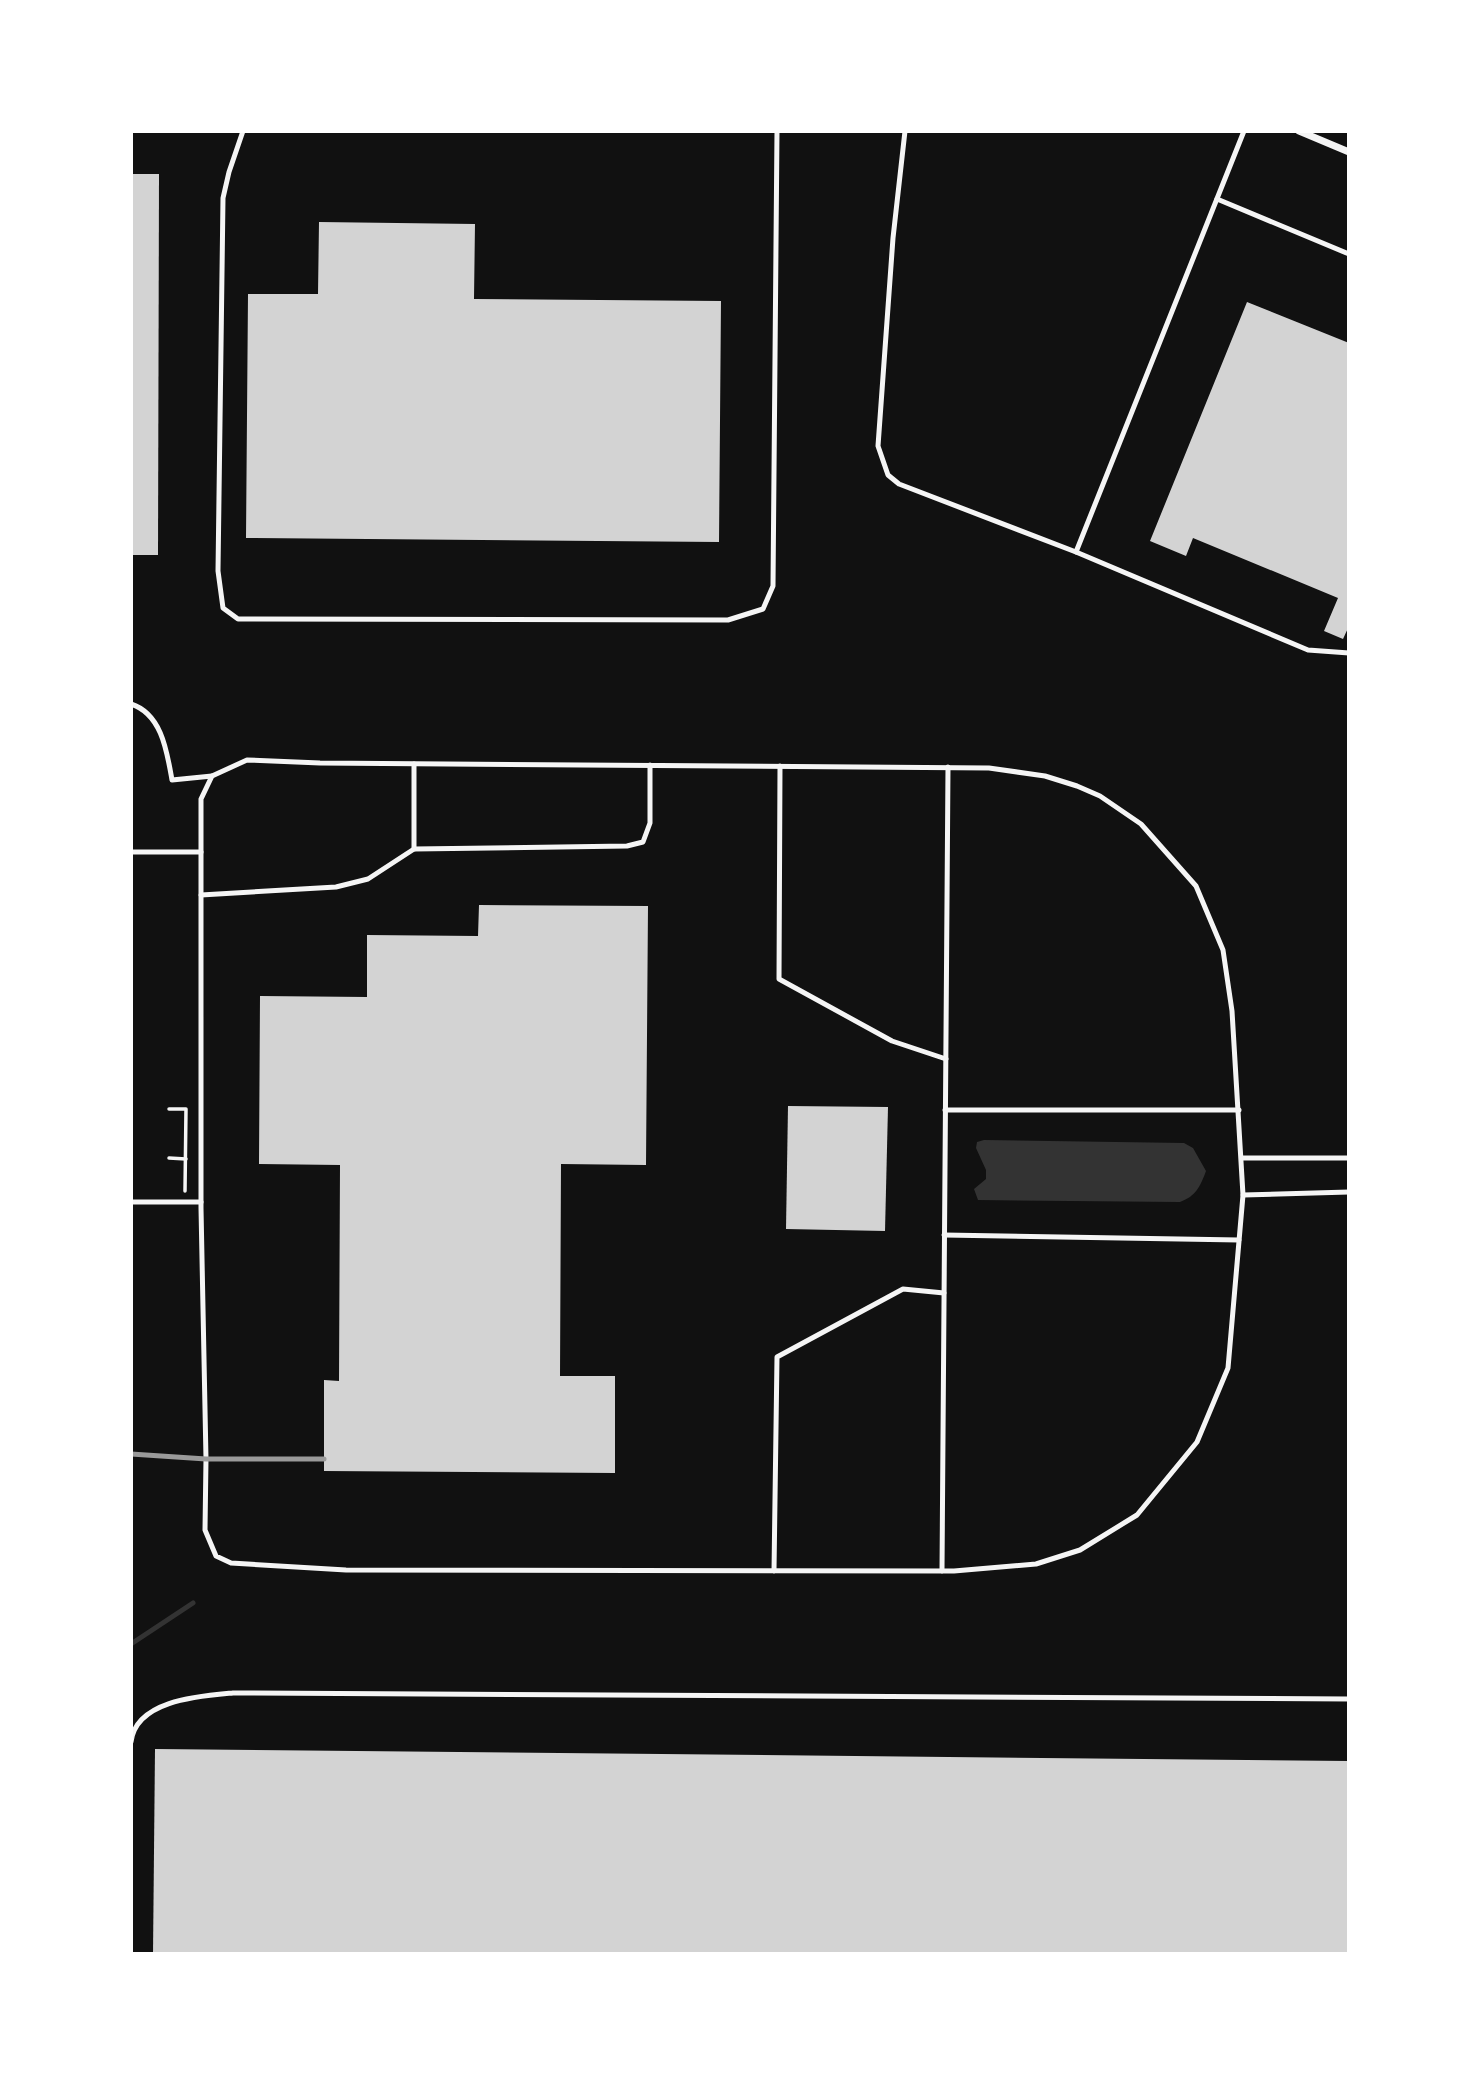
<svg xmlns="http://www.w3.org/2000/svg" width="1480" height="2085" font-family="Commissioner,sans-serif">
<rect width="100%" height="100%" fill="#111"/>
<path fill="#333" d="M984 1140 1184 1143 1193 1148 1206 1171C1200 1187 1196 1196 1180 1202L978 1200 974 1189 986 1179V1170L976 1148 977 1142Z"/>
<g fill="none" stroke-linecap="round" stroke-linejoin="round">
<path stroke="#333" stroke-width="5" d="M131 1644 193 1603"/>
</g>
<g fill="#d3d3d3">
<path d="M131 174H159L158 555H131Z"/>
<path d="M319 222 475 224 474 299 721 301 719 542 246 538 248 294H318Z"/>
<path d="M1247 302 1349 343V626L1343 639 1324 631 1338 598 1193 538 1186 556 1150 541Z"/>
<path d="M479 905 648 906 646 1165 561 1164 560 1376H615V1473L324 1471V1380L339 1381 340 1165 259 1164 260 996 367 997V935L478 936Z"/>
<path d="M788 1106 888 1107 885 1231 786 1229Z"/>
<path d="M155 1749 1349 1761V1954H153Z"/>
</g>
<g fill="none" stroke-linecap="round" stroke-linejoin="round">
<g stroke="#f5f5f5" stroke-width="3.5">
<path d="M169 1109H186L185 1191"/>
<path d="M169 1158 186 1159"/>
</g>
<g stroke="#f5f5f5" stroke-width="5">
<path d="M243 131 229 172 223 198 218 571 223 608 238 619 728 620 763 609 773 586 777 131"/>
<path d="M905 131 893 238 878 446 888 475 899 484 1076 552"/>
<path d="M1244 131 1076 552 1308 650 1349 653"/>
<path d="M1217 199 1349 254"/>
<path d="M131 704C162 714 167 752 172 780L212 776"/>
<path d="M247 760 320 763 989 768 1045 776 1077 786 1100 796 1141 824 1196 886 1223 950 1232 1011 1243 1195 1228 1368 1197 1442 1137 1515 1080 1550 1036 1564 954 1571 346 1570 231 1563 216 1556 205 1530 206 1459 201 1208V799L212 776Z"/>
<path d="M414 764V849"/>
<path d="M780 766 779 979 892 1041 946 1059"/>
<path d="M131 852H201"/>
<path d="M201 895 336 887 368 879 414 849 627 846 643 842 650 823V765"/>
<path d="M945 1110H1239"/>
<path d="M1242 1158H1349"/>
<path d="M1243 1195 1349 1192"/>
<path d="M131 1202H201"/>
<path d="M944 1235 1239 1240"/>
<path d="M774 1571 777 1357 903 1289 944 1293"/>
<path d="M942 1571 948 767"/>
<path d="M131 1742C136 1700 200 1696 233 1693L1349 1699"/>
</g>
<path stroke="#f5f5f5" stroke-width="7" d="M1299 131 1349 152"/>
<path stroke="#9a9a9a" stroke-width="5" d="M131 1454 206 1459H324"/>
</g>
<rect width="1480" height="2085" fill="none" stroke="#ffffff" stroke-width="266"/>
</svg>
